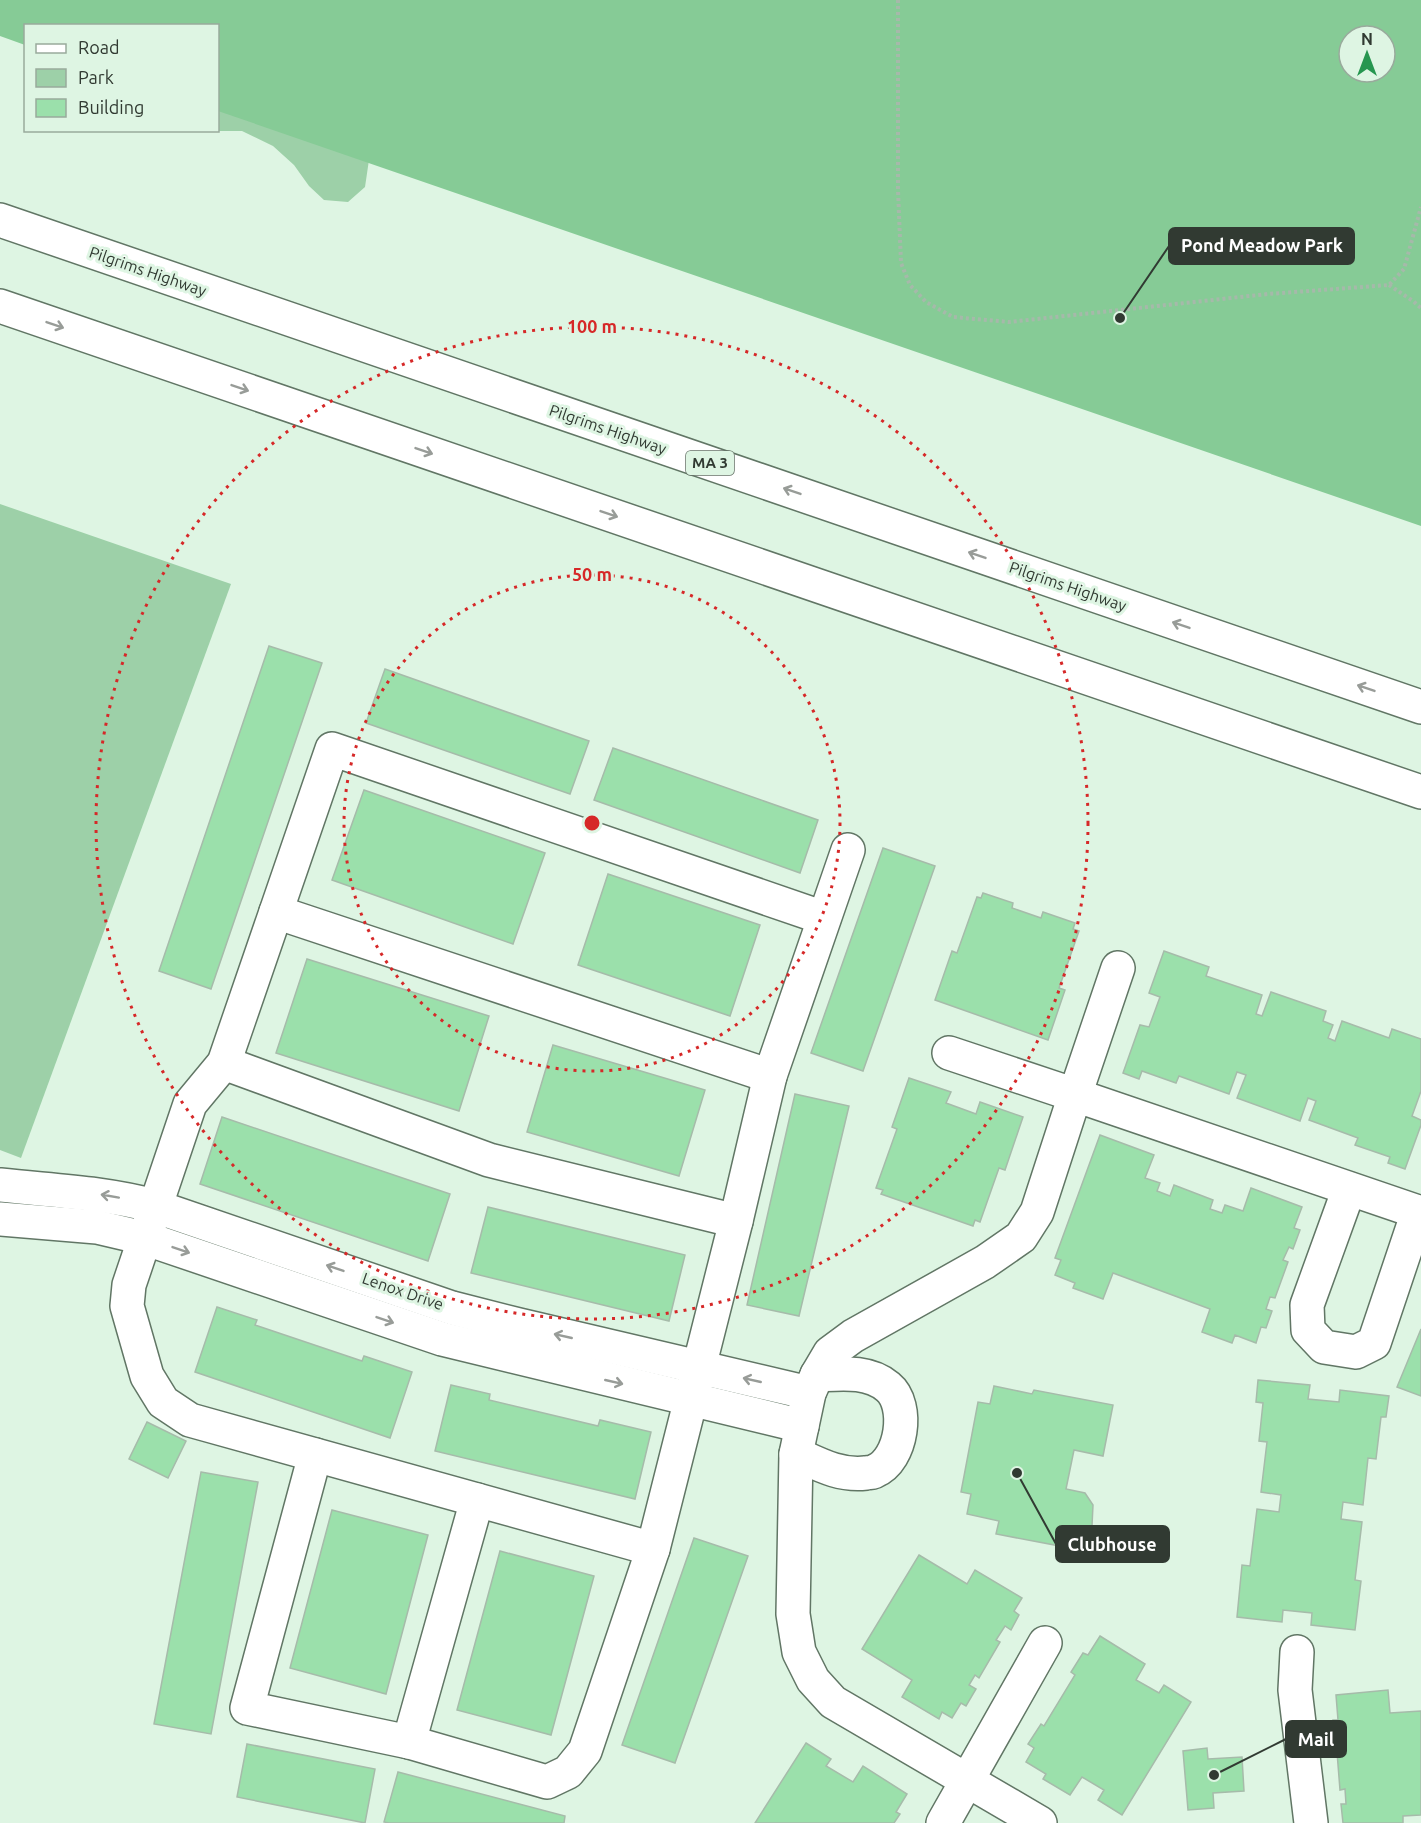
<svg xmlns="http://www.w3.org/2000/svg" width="1421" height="1823" font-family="Ubuntu,sans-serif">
<rect width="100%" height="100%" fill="#def5e3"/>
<g fill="#9dd0a8">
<path d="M218 41 370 153 365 187 348 202 324 200 309 186 294 165 273 146 242 131H215L218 130Z"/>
<path d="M0 504 231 584 21 1158 0 1150Z"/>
</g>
<path fill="#86cb96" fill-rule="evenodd" d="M0 0H1421V526L218 111V26H26L25 45 0 36ZM1349 36H1385V72H1349Z"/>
<g fill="#9be0ab" stroke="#a6bbaa" stroke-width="1.5">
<path d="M269 646 322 663 211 989 159 971Z"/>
<path d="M385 669 589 741 570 794 366 723Z"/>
<path d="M613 748 818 820 800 873 594 800Z"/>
<path d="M364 790 545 853 513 944 332 880Z"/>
<path d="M883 848 935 866 863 1071 811 1053Z"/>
<path d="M608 874 760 925 730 1016 578 965Z"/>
<path d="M983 893 1013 903 1012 908 1041 918 1043 912 1075 923 1073 929 1079 931 1059 988 1065 990 1048 1040 935 1000 952 951 957 953 977 897 981 898Z"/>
<path d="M1164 951 1209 967 1206 976 1262 995 1256 1014 1262 1016 1271 992 1326 1011 1323 1021 1333 1025 1328 1038 1335 1041 1342 1021 1389 1038 1392 1029 1421 1039V1091L1412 1116 1421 1120V1125L1405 1169 1388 1163 1390 1157 1355 1145 1358 1138 1309 1120 1316 1101 1308 1098 1300 1121 1237 1098 1246 1075 1237 1072 1229 1094 1179 1076 1176 1083 1142 1071 1139 1079 1123 1073 1140 1025 1149 1027 1160 997 1149 993Z"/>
<path d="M307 959 489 1016 459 1111 276 1053Z"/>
<path d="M553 1045 705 1090 679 1176 527 1132Z"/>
<path d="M909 1078 951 1092 946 1103 976 1114 980 1102 1023 1117 1005 1170 999 1168 980 1222 975 1220 973 1226 881 1194 883 1190 876 1188 897 1129 892 1127Z"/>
<path d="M795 1094 849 1106 799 1316 747 1305Z"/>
<path d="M222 1117 450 1194 428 1261 200 1184Z"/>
<path d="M1100 1135 1154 1155 1145 1178 1160 1183 1157 1191 1170 1196 1174 1185 1213 1200 1210 1209 1222 1213 1225 1205 1243 1211 1251 1188 1302 1207 1294 1228 1300 1230 1293 1249 1289 1247 1283 1260 1288 1262 1275 1298 1270 1297 1266 1309 1272 1311 1266 1328 1261 1327 1256 1343 1235 1335 1232 1343 1202 1332 1210 1309 1113 1273 1103 1299 1073 1288 1075 1283 1055 1275 1061 1260 1055 1258Z"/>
<path d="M488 1207 685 1255 669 1321 471 1273Z"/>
<path d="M217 1307 257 1320 255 1325 362 1361 364 1356 412 1372 390 1438 195 1372Z"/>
<path d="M1421 1329V1396L1397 1387Z"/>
<path d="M1258 1380 1310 1385 1308 1399 1339 1402 1340 1390 1389 1396 1386 1417H1381L1376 1459 1368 1458 1363 1505 1343 1502 1341 1519 1362 1522 1355 1580 1361 1581 1355 1630 1311 1625 1312 1613 1283 1610 1282 1622 1237 1617 1242 1565 1250 1566 1257 1509 1279 1512 1281 1495 1261 1492 1267 1442 1259 1441 1263 1403 1256 1402Z"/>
<path d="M451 1385 490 1394 489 1400 598 1426 600 1420 651 1432 635 1499 435 1451Z"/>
<path d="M994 1386 1032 1394 1034 1390 1113 1405 1103 1456 1074 1450 1066 1489 1085 1493 1093 1505 1092 1526 1079 1535 1062 1532 1060 1546 996 1534 999 1521 967 1514 971 1494 961 1492 978 1402 990 1404Z"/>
<path d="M147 1422 186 1441 168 1478 129 1459Z"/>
<path d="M201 1472 258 1482 211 1734 154 1724Z"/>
<path d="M332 1510 428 1535 386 1694 290 1668Z"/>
<path d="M694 1538 748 1556 675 1763 622 1745Z"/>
<path d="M500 1551 594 1576 551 1735 457 1710Z"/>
<path d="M919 1555 967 1584 975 1570 1022 1598 1014 1611 1019 1615 1011 1630 1005 1626 996 1640 1000 1642 979 1678 975 1675 969 1685 976 1689 966 1706 961 1703 952 1718 942 1712 939 1719 902 1697 912 1680 862 1649Z"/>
<path d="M1100 1636 1145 1664 1136 1680 1159 1693 1164 1685 1191 1702 1122 1815 1098 1800 1104 1790 1082 1777 1070 1795 1043 1779 1046 1774 1026 1762 1034 1748 1028 1744 1041 1724 1044 1726 1075 1675 1071 1672 1083 1653 1088 1655Z"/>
<path d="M1388 1690 1390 1713 1421 1711V1815L1403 1816V1823H1343L1341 1804H1346L1345 1789 1340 1790 1337 1752 1341 1751 1340 1741H1335L1333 1720H1338L1336 1695Z"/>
<path d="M806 1743 831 1759 826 1766 853 1782 863 1766 907 1794 896 1812 900 1814 894 1823H755Z"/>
<path d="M247 1744 375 1769 365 1823 237 1797Z"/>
<path d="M1207 1748 1208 1759 1242 1757 1244 1791 1213 1793 1214 1808 1188 1810 1183 1751Z"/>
<path d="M398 1772 565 1816 564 1823H389L384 1822Z"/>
</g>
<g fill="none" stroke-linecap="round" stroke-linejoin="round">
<defs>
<g id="minor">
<path d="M276 912 770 1076"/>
<path d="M949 1053 1075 1095 1118 968"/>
<path d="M224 1063 489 1160 736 1221"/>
<path d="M0 1185C54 1191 101 1192 154 1206L452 1308 519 1325 809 1393"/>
<path d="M1349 1189 1307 1305 1308 1330 1324 1347 1356 1352 1374 1343 1418 1212"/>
<path d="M0 1219 97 1227 144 1238 442 1339 802 1426"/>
<path d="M796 1454C820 1465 840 1476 866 1473 869 1472 873 1473 875 1471 902 1460 910 1405 888 1387 868 1370 840 1374 817 1375"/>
<path d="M315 1455 247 1708 409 1742 547 1782 568 1772 585 1751 653 1549 736 1221 770 1076 848 850"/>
<path d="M653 1549 190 1420 163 1402 147 1376 127 1306 129 1285 190 1104 224 1063 332 749 824 918"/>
<path d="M1297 1652 1295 1690 1311 1823"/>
<path d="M409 1742 477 1500"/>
<path d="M943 1823 1045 1643"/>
<path d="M1040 1823 833 1702 813 1680 799 1652 793 1614 796 1454 809 1393 817 1375 830 1353 853 1336 985 1262 1021 1237 1037 1212 1075 1095 1421 1213"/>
</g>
<g id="highway">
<path d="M0 220 1421 707"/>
<path d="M0 306 1421 792"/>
</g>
</defs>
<use href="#minor" stroke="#617665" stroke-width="36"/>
<use href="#highway" stroke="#617665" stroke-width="36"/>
<g stroke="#a6b9aa" stroke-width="4" stroke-dasharray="3 3" stroke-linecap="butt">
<path d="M898 0V190L901 263 910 285 926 302 953 317 1009 322 1268 294 1389 285 1404 269 1421 207"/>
<path d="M1389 285 1413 301 1421 308"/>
</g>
<use href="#minor" stroke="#fff" stroke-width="33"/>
<use href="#highway" stroke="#fff" stroke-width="33"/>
</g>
<defs><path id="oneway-shaft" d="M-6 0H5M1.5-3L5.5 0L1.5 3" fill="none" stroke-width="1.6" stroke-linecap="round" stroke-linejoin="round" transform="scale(1.5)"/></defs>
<g stroke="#989c98">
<use href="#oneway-shaft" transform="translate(55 325) rotate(19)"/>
<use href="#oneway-shaft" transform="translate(240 388) rotate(19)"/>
<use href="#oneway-shaft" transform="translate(424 451) rotate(19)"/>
<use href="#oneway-shaft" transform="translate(792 491) rotate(-161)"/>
<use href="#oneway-shaft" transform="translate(609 514) rotate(19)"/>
<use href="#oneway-shaft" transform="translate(977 555) rotate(-161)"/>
<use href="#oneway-shaft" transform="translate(1181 625) rotate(-161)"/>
<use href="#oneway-shaft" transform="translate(1366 688) rotate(-161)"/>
<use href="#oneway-shaft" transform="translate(110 1196) rotate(-170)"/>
<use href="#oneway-shaft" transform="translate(181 1250) rotate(19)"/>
<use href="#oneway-shaft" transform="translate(335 1268) rotate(-161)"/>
<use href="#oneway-shaft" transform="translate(385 1320) rotate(19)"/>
<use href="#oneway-shaft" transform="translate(563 1336) rotate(-167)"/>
<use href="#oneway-shaft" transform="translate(752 1380) rotate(-167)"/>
<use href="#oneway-shaft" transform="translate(614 1382) rotate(13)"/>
</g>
<g fill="none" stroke="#d62828" stroke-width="3" stroke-dasharray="3 6">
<circle cx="592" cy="823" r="248"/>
<circle cx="592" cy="823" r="496"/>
</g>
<g text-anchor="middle" stroke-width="6" stroke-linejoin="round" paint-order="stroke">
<rect fill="#def5e3" stroke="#657267" stroke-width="1.5" x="686" y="451" width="48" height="24" rx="4.5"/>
<g font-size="15" font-weight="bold" fill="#313a32">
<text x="710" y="468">MA 3</text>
</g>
<g font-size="16" fill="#313a32" stroke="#def5e3">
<text transform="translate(148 271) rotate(19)" y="6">Pilgrims Highway</text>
<text transform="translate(608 429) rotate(19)" y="6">Pilgrims Highway</text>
<text transform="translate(1068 586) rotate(19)" y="6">Pilgrims Highway</text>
<text transform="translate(403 1291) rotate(19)" y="6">Lenox Drive</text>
</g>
</g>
<circle cx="592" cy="823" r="9" fill="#d62828" stroke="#def5e3" stroke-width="3"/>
<g font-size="18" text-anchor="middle" font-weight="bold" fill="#d62828" stroke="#def5e3" stroke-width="6" stroke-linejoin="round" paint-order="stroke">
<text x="592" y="333">100 m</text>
<text x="592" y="581">50 m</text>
</g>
<path fill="none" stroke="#313a32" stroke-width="2" d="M1120 318L1169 246M1017 1473L1056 1544M1214 1775L1286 1739"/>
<g fill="#313a32" stroke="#def5e3" stroke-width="2">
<circle cx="1120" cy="318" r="6"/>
<circle cx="1017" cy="1473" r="6"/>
<circle cx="1214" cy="1775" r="6"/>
</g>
<g fill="#313a32" stroke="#313a32" stroke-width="2">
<rect x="1169" y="228" width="185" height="36" rx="6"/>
<rect x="1056" y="1526" width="113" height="36" rx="6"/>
<rect x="1286" y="1721" width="60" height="36" rx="6"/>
</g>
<g font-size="18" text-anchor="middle" font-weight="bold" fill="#fff">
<text x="1262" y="252">Pond Meadow Park</text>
<text x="1112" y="1551">Clubhouse</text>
<text x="1316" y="1746">Mail</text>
</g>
<rect x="24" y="24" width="195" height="108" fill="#def5e3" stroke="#99aa9c" stroke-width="1.5"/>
<rect x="36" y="44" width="30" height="9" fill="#ffffff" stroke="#99aa9c" stroke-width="1.5"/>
<text x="78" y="54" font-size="18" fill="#313a32">Road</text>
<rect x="36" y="69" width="30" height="18" fill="#9dd0a8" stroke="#99aa9c" stroke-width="1.5"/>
<text x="78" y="84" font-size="18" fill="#313a32">Park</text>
<rect x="36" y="99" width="30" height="18" fill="#9be0ab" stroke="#99aa9c" stroke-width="1.5"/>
<text x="78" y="114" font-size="18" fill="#313a32">Building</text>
<g transform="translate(1367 54)"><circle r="28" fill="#def5e3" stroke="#99aa9c" stroke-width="1.5"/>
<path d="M0-4.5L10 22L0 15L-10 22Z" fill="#26964f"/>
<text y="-9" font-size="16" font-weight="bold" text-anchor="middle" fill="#313a32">N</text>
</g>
</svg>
